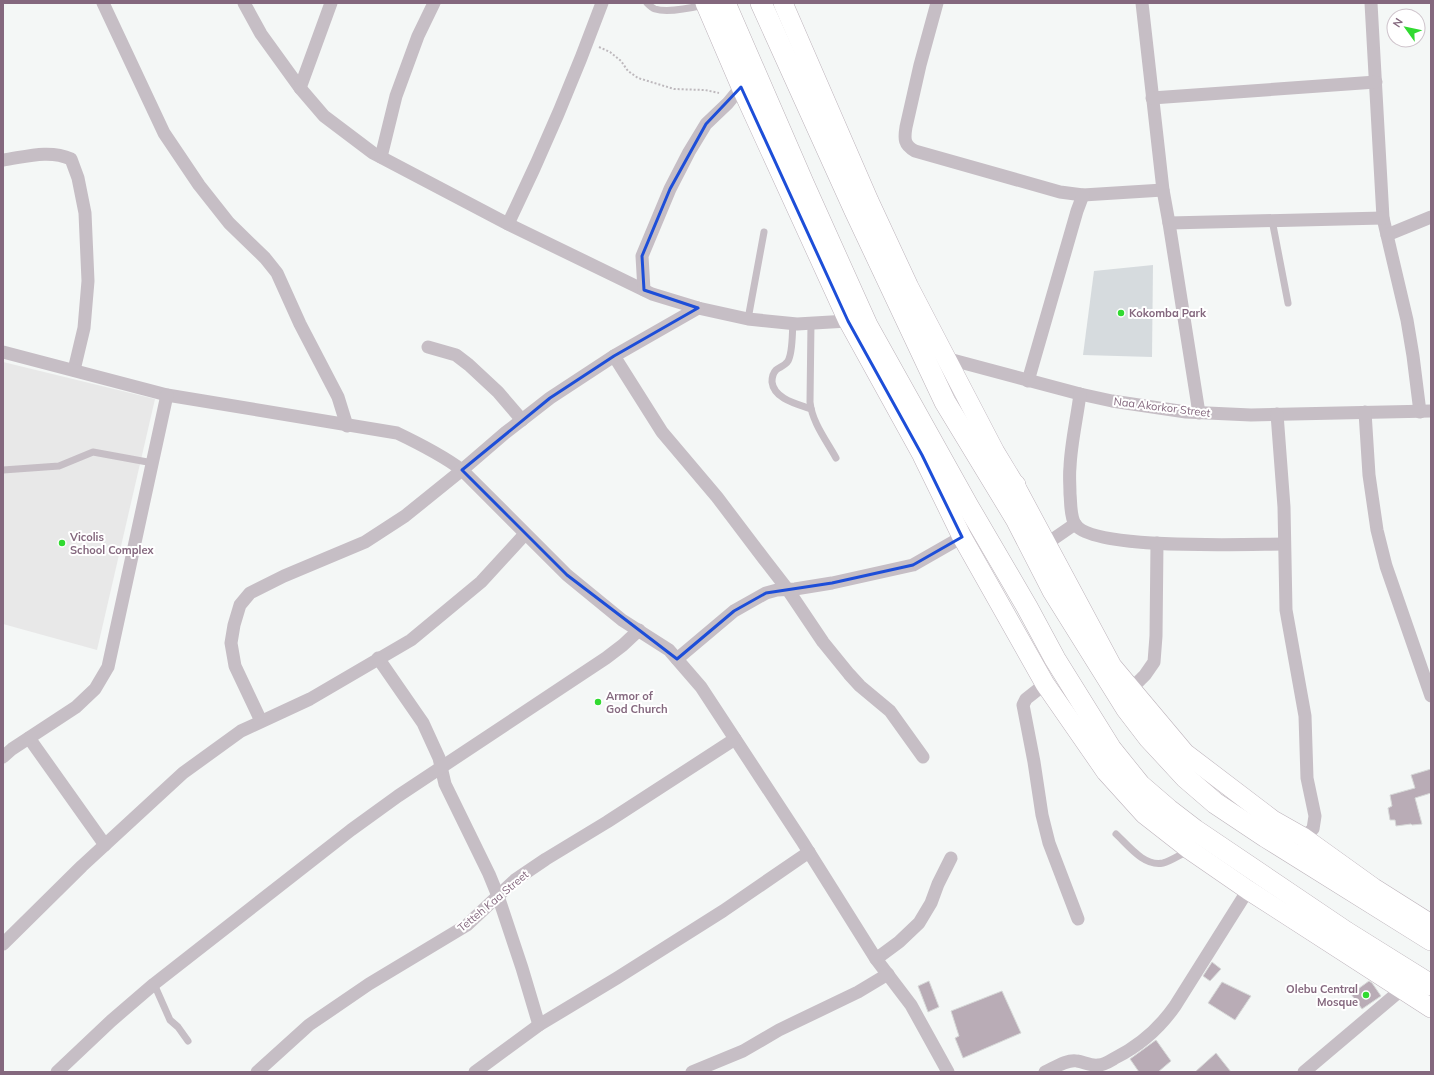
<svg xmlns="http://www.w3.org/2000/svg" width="1434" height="1075" font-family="Mulish,sans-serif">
<rect width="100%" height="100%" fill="#f4f7f6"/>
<path fill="#e8e8e8" d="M3 362 155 399 97 650 3 624Z"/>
<path fill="#d6dbde" d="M1153 265 1152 357 1083 355 1094 271Z"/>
<g fill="#b9acb6" stroke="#d7d9d8">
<path d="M1431 769V793L1415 798 1422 824 1412 825 1411 824 1396 826 1395 820H1390L1388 808 1392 806 1390 795 1415 788 1411 775Z"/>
<path d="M1212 962 1221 969 1210 981 1203 976Z"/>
<path d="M929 981 939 1007 928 1012 918 986Z"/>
<path d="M1369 981 1372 983 1381 996 1362 1009 1351 994Z"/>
<path d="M1222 982 1251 996 1235 1020 1208 1003Z"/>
<path d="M1002 991 1021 1033 963 1058 955 1038 959 1036 951 1011Z"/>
<path d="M1156 1040 1171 1061 1158 1072H1139L1130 1059Z"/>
<path d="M1216 1053 1231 1072H1195Z"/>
</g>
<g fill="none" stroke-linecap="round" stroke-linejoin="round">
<defs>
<g id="secondary">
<path d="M705 3 741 87 848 321 922 455 962 537 1045 684 1106 772 1144 814 1190 850 1248 890 1431 1008"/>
<path d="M783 3 869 201 909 287 995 452 1015 485 1112 666 1185 753 1273 820 1303 837 1374 888 1431 924"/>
</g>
<g id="primary">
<path d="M725 3 804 185 867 325 968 506 1027 607 1055 659 1111 749 1140 785 1169 810 1195 830 1346 932 1431 985"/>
<path d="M761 3 855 211 945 402 1016 519 1053 591 1126 708 1149 738 1186 778 1215 803 1266 837 1431 940"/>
<path d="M1015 485 1016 517"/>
</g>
</defs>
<use href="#secondary" stroke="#bdb3bb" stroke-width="20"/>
<use href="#primary" stroke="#bbb2b9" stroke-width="22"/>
<path stroke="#beb9bd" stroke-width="2" stroke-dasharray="2 2" stroke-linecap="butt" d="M599 47 610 52 621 61 628 71 638 78 674 89 705 90 719 93"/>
<g stroke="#c6bec5" stroke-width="7">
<path d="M647 3C649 5 652 8 655 9 668 13 691 8 704 5"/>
<path d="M1272 220 1288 303"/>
<path d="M748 319 764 232"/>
<path d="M793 323C792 333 793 352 788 361 785 366 779 367 776 370 773 373 772 378 772 382 774 399 797 404 811 409"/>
<path d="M811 323 810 402C812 422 826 440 836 458"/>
<path d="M3 470 59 466 93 452 153 463"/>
<path d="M1116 834C1128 845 1144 867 1163 863 1171 861 1181 854 1188 851"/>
<path d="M154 984 170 1020 178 1027 188 1041"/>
</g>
<g stroke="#c6bec5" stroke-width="13">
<path d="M103 3 164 133 199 185 229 223 265 258 277 273 300 324 338 397 347 426"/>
<path d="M244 3 261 34 300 88 324 116 373 153 508 224 652 294 698 308 748 319 797 324 848 321"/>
<path d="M937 3 920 65 906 127C904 139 904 145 915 151L1060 192 1083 195 1163 190"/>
<path d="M1142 3 1163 190 1169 223 1199 413"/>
<path d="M1371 3 1383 218 1407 320 1413 356 1420 412"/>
<path d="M300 88 331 3"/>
<path d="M1152 98 1376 82"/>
<path d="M381 157 396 96 418 36 434 3"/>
<path d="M3 160C25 157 49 149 71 159L78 178 85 213 88 281 84 328 74 370"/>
<path d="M1169 223 1383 218"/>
<path d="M508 224C543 152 574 79 602 3"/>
<path d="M1387 235 1431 217"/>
<path d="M644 290 642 256 670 189 689 152 706 124 728 103 741 87"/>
<path d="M428 347 456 355 469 365 498 392 522 420"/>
<path d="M3 352 167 395 397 433C420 444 442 455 462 470L567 575 622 620 669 650 701 687 802 841 876 959 911 1005 948 1072"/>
<path d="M614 356 662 432 717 497 764 559 788 590 823 642 849 674 860 686 890 711 923 757"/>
<path d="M945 358 1080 394 1112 401 1186 412 1251 415 1431 411"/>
<path d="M1028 381 1077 211 1083 195"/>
<path d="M1080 394C1077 418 1071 443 1070 467 1069 476 1070 485 1070 494 1071 503 1070 516 1075 524 1092 551 1250 544 1284 544"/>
<path d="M1365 412 1369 475 1377 530 1386 566 1431 696"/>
<path d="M1277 414 1284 507 1286 610 1305 716 1307 778 1315 816 1313 829 1303 837"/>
<path d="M1046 544 1075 524"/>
<path d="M378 658 423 723 439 758 445 784 489 874 498 896 522 968 539 1025"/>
<path d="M677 659 734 611 766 593 777 590 795 589 832 583 913 565 962 537"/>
<path d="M1045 684 1026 699 1023 705 1034 762 1042 815 1049 843 1078 919"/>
<path d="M1132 688 1145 675 1154 662 1156 636 1157 543"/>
<path d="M261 721 235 666 231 643 234 625 240 605 250 593 284 576 365 542 405 516 462 470 505 433 550 398 614 356 698 308"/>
<path d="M29 738 105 845"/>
<path d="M3 757 12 749 76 707 95 689 108 667 167 395"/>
<path d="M3 944 82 866 183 773 241 731 310 699 411 640 481 582 525 534"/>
<path d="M876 959 899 942 919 923 931 903 938 884 951 858"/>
<path d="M57 1072 111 1021 154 984 351 830 398 796 606 658 623 645 639 630"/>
<path d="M257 1072 309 1025 369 984 467 925 515 880 546 859 607 822 735 739"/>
<path d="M475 1072 539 1025 617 978 723 911 809 852"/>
<path d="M692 1072 743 1051 779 1030 858 992 888 974"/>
<path d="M1045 1072C1054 1068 1067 1059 1077 1061 1084 1062 1091 1066 1098 1065 1104 1065 1110 1061 1115 1058 1141 1045 1159 1029 1175 1006L1248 890"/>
<path d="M1304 1072 1401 990"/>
</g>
<use href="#secondary" stroke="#fff" stroke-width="19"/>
<use href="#primary" stroke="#fff" stroke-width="21"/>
</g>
<path fill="none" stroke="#1d4ed8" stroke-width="3" stroke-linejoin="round" d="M741 87 848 321 922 455 962 537 913 565 832 583 766 593 734 611 677 659 567 575 462 470 550 398 614 356 698 308 644 290 642 256 670 189 706 124Z"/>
<g fill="#31da31" stroke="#fff" stroke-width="1.5">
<circle cx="1121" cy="313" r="4"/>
<circle cx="62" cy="543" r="4"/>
<circle cx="598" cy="702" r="4"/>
<circle cx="1366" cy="995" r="4"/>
</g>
<g text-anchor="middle" stroke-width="4" stroke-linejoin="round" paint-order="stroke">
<g font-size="11" font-weight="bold" fill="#84687e" stroke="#fff" text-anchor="start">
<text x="1129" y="317">Kokomba Park</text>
<text x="70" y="541">Vicolis<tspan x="70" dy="13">School Complex</tspan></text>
<text x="606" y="700">Armor of<tspan x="606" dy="13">God Church</tspan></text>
<text x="1358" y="993" text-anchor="end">Olebu Central<tspan x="1358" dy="13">Mosque</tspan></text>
</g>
<g font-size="11" fill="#84687e" stroke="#fff">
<text transform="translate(1162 407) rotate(7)" y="4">Naa Akorkor Street</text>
<text transform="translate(493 901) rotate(-40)" y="4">Tetteh Kaa Street</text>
</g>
</g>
<rect width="1434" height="1075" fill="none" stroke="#84687e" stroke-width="8"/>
<g transform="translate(1406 28) rotate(303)"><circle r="19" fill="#ffffff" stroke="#cec3cb"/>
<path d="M0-3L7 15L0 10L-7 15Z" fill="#31da31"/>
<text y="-6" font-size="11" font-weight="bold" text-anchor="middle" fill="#84687e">N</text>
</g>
</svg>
